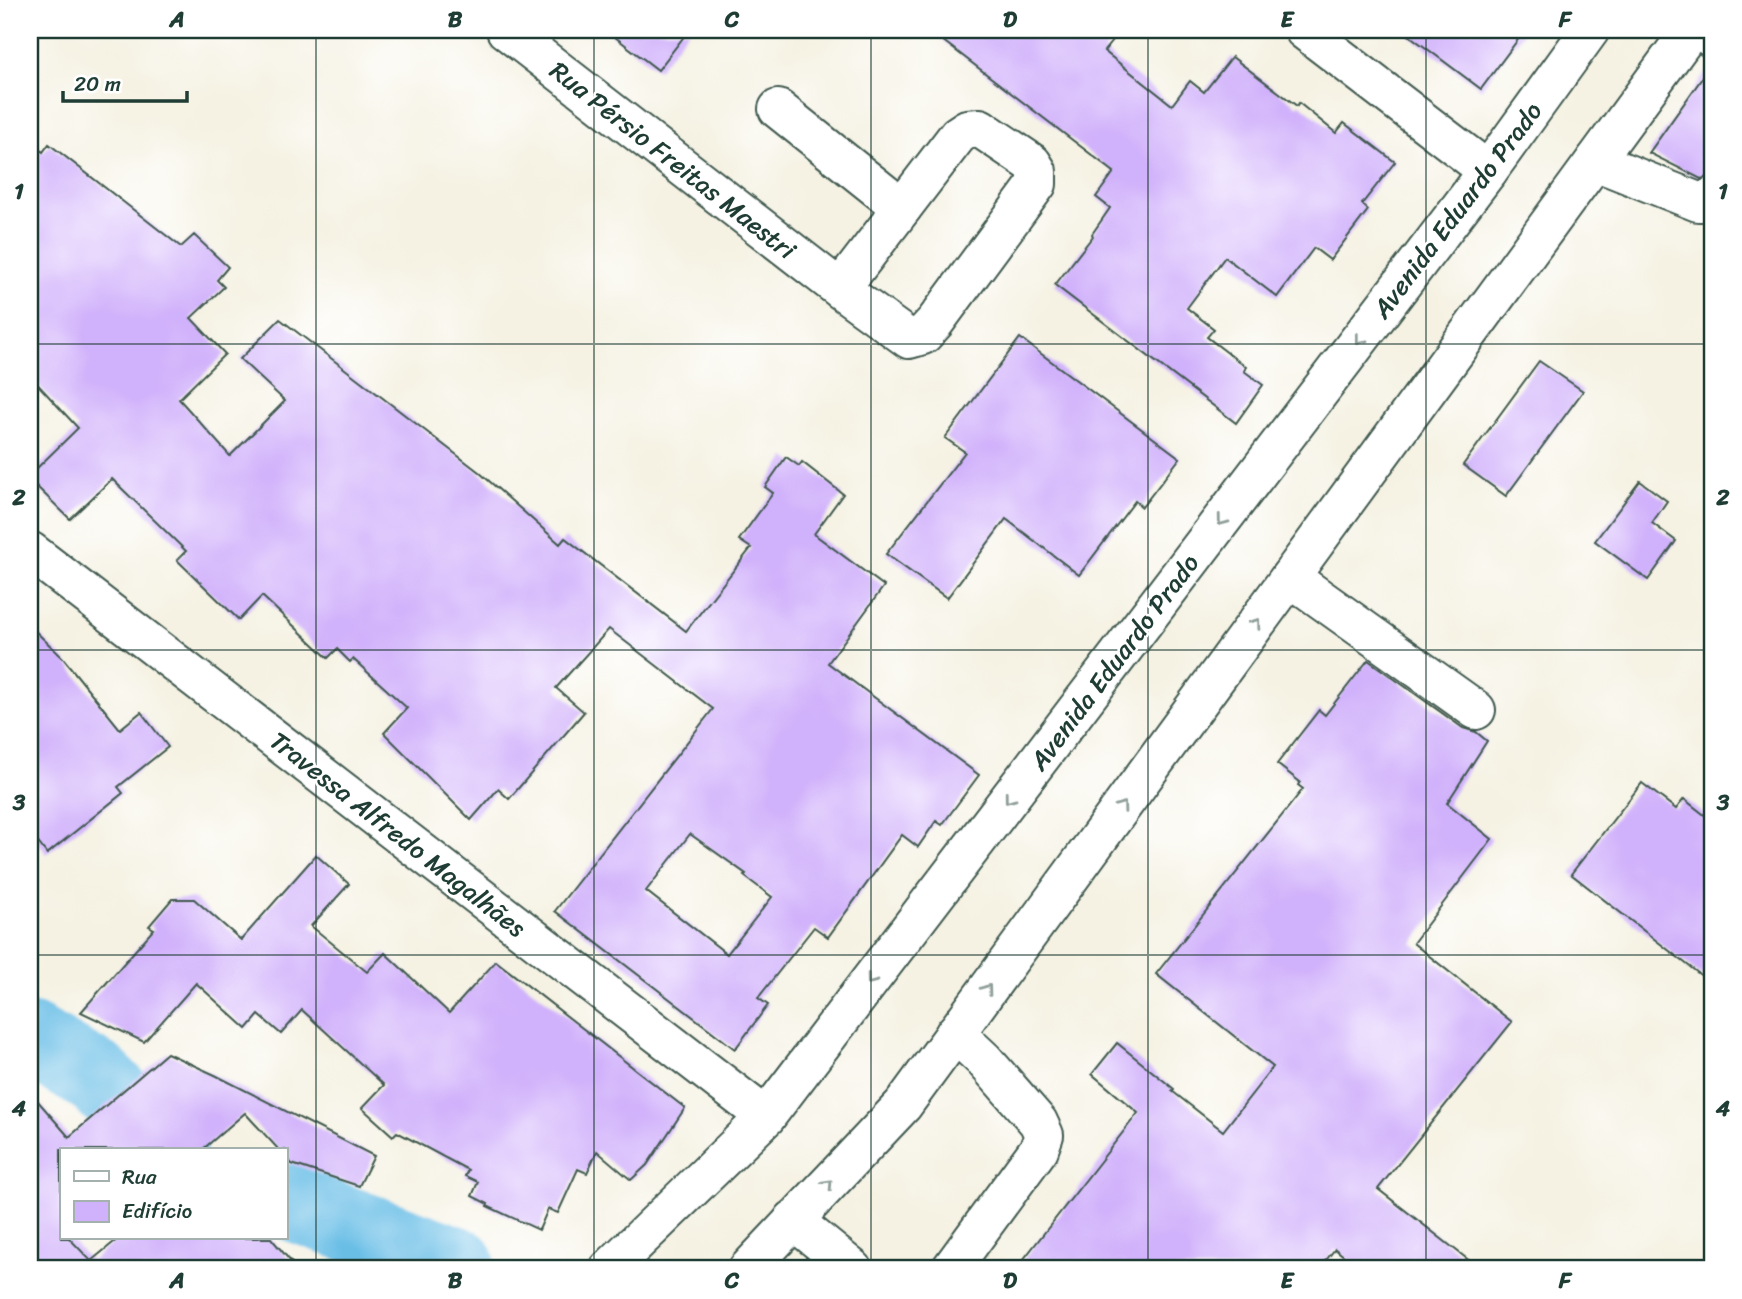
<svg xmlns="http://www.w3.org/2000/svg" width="1742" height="1299" font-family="Sriracha,sans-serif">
<rect width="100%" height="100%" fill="#fff"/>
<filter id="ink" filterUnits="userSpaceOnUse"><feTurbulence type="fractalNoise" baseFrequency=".0143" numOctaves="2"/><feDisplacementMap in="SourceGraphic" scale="14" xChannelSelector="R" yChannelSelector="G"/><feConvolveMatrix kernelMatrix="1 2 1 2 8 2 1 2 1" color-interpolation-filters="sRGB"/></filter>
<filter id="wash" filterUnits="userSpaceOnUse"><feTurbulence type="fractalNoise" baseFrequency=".00686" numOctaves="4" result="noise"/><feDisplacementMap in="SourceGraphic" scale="28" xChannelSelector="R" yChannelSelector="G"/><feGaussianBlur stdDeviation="1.57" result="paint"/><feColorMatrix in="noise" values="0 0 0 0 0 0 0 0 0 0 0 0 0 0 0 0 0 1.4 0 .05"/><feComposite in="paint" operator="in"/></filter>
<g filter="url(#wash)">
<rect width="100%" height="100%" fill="#f5f2e3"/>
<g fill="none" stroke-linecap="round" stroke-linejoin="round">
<g stroke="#69bee6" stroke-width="75">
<path d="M30 1040 97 1078 169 1150"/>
<path d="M285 1201 458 1264"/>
</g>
</g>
<g id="blocks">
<g fill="#d0b1fb" fill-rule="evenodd">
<path d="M606 30H689L658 70Z"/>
<path d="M929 30H1121L1104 51 1172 105 1190 81 1204 92 1232 57 1297 106 1299 103 1336 133 1344 123 1395 162 1362 204 1368 210 1330 260 1314 248 1277 297 1225 257 1187 308 1214 329 1207 337 1246 367 1244 371 1263 385 1236 423 1055 285 1093 236 1092 234 1110 208 1096 197 1114 172Z"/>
<path d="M1402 30H1525L1481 89Z"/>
<path d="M1712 64V176L1701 179 1649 153Z"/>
<path d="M30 142 43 152 49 144 181 247 194 235 228 267 217 280 224 287 191 318 225 354 179 399 230 456 285 401 240 359 280 319 479 472 560 544 565 538 686 631 751 548 739 540 773 493 765 487 786 457 799 466 802 462 843 494 814 534 884 586 828 663 979 775 942 825 936 821 918 847 902 835 828 937 814 927 758 998 768 1005 735 1049 555 911 713 709 609 629 556 688 584 712 509 799 498 789 471 820 384 733 407 708 353 659 350 662 337 649 328 658 262 596 239 620 177 560 186 551 112 479 70 519 30 480V475L78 428 30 376ZM690 834 746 874 744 876 772 897 727 954 646 891Z"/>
<path d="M1020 338 1180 458 1142 507 1135 501 1079 575 1006 519 947 598 886 554 965 452 945 438Z"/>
<path d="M1539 361 1583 391 1506 496 1463 465Z"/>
<path d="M1640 481 1667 501 1652 523 1676 541 1648 580 1595 541Z"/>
<path d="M30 626 63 658 120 729 141 712 168 747 118 787 123 793 47 854 30 832Z"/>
<path d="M1368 660 1463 728 1476 732 1487 741 1447 803 1492 839 1413 943 1512 1022 1378 1189 1480 1269H1360L1335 1249 1319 1269H1016L1138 1113 1092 1074 1117 1043 1174 1089 1172 1091 1223 1131 1273 1067 1156 974 1303 789 1298 785 1300 782 1277 764 1319 710 1325 715Z"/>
<path d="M1642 783 1676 809 1684 799 1712 821V984L1571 874Z"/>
<path d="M316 855 349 884 311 926 367 972 385 953 449 1013 496 961 685 1108 647 1165 631 1180 597 1151 587 1173 578 1169 558 1213 548 1209 539 1230 487 1206 488 1204 472 1196 478 1182 465 1176 468 1170 397 1132 393 1136 362 1108 384 1085 302 1010 281 1034 259 1015 247 1029 196 983 144 1042 81 1012 154 929 149 926 172 899H194L241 940Z"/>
<path d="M167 1053 215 1075 374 1156 359 1186 292 1164 285 1157V1150H279L245 1113 202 1150H61V1238H69L91 1261 119 1238H271L297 1269H30V1092L69 1137Z"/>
</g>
</g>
</g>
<g filter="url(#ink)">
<use href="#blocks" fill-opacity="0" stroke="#3f584e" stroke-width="2"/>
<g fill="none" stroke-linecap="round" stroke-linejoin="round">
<defs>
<g id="minor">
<path d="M506 30 840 289 909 339 923 335 935 322 1037 184V171L1032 163 980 128 967 129 958 135 840 289"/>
<path d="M1304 30 1488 171"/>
<path d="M1700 30 1712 38"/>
<path d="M778 109 902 208"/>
<path d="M1595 161 1698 202H1705L1712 197"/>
<path d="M30 551 766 1117"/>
<path d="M1290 577 1476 710"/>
<path d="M793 1220 853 1269"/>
<path d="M951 1269 1039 1149 1044 1135 1038 1122 984 1060 955 1033"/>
</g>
<g id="major">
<path d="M609 1269 766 1117 1488 171 1590 30"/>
<path d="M748 1269 903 1105 1691 30"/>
</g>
</defs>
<use href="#minor" stroke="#3f584e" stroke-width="42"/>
<use href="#major" stroke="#3f584e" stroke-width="42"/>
<use href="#minor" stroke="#fff" stroke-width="38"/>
<use href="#major" stroke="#fff" stroke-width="38"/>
</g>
<defs><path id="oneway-chevron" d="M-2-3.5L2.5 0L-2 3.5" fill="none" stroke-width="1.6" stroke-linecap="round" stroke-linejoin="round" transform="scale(1.75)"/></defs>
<g stroke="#8f9e9a">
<use href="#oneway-chevron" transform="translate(1360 340) rotate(127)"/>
<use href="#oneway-chevron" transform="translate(1222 521) rotate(127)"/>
<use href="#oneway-chevron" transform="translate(1256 623) rotate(-54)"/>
<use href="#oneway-chevron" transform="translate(1009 799) rotate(127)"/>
<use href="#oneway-chevron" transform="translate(1122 806) rotate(-54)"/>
<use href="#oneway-chevron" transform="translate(871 980) rotate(127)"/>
<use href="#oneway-chevron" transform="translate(987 989) rotate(-54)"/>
<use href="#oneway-chevron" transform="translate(828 1184) rotate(-47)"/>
</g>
</g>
<path fill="none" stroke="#1f3d34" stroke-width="2" stroke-opacity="0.55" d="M316 30V1269M594 30V1269M871 30V1269M1148 30V1269M1426 30V1269M30 344H1712M30 650H1712M30 955H1712"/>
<g text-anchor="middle" stroke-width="5" stroke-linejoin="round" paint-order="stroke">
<g font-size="26" fill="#1f3d34" stroke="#fff">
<text transform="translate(673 160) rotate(38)" y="9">Rua Pérsio Freitas Maestri</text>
<text transform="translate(1457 210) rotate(-53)" y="9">Avenida Eduardo Prado</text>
<text transform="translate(1114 662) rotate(-53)" y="9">Avenida Eduardo Prado</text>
<text transform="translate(398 834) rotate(38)" y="9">Travessa Alfredo Magalhães</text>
</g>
</g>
<rect width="1742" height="1299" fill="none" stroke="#fff" stroke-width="77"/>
<rect x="60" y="1148" width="228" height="91" fill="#ffffff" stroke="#a5b1ae" stroke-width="2"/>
<rect x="74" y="1171" width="35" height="10" fill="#ffffff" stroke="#a5b1ae" stroke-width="2"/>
<text x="122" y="1184" font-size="21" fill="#1f3d34">Rua</text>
<rect x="74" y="1201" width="35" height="21" fill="#d0b1fb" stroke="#a5b1ae" stroke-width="2"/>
<text x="122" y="1218" font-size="21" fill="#1f3d34">Edifício</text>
<path d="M63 91v10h124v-10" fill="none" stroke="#1f3d34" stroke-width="3.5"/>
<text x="74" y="91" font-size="21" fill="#1f3d34" stroke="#ffffff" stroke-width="5" paint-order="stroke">20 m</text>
<rect x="38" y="38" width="1666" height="1222" fill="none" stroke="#1f3d34" stroke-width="2.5"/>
<g font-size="23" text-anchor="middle" font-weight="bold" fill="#1f3d34">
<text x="177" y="27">A</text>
<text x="455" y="27">B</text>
<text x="732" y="27">C</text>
<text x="1010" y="27">D</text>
<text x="1287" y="27">E</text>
<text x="1565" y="27">F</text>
<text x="19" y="199">1</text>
<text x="1723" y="199">1</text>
<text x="19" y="505">2</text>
<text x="1723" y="505">2</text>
<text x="19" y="810">3</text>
<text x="1723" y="810">3</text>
<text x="19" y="1116">4</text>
<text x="1723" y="1116">4</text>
<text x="177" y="1288">A</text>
<text x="455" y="1288">B</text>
<text x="732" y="1288">C</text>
<text x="1010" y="1288">D</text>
<text x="1287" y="1288">E</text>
<text x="1565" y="1288">F</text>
</g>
</svg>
